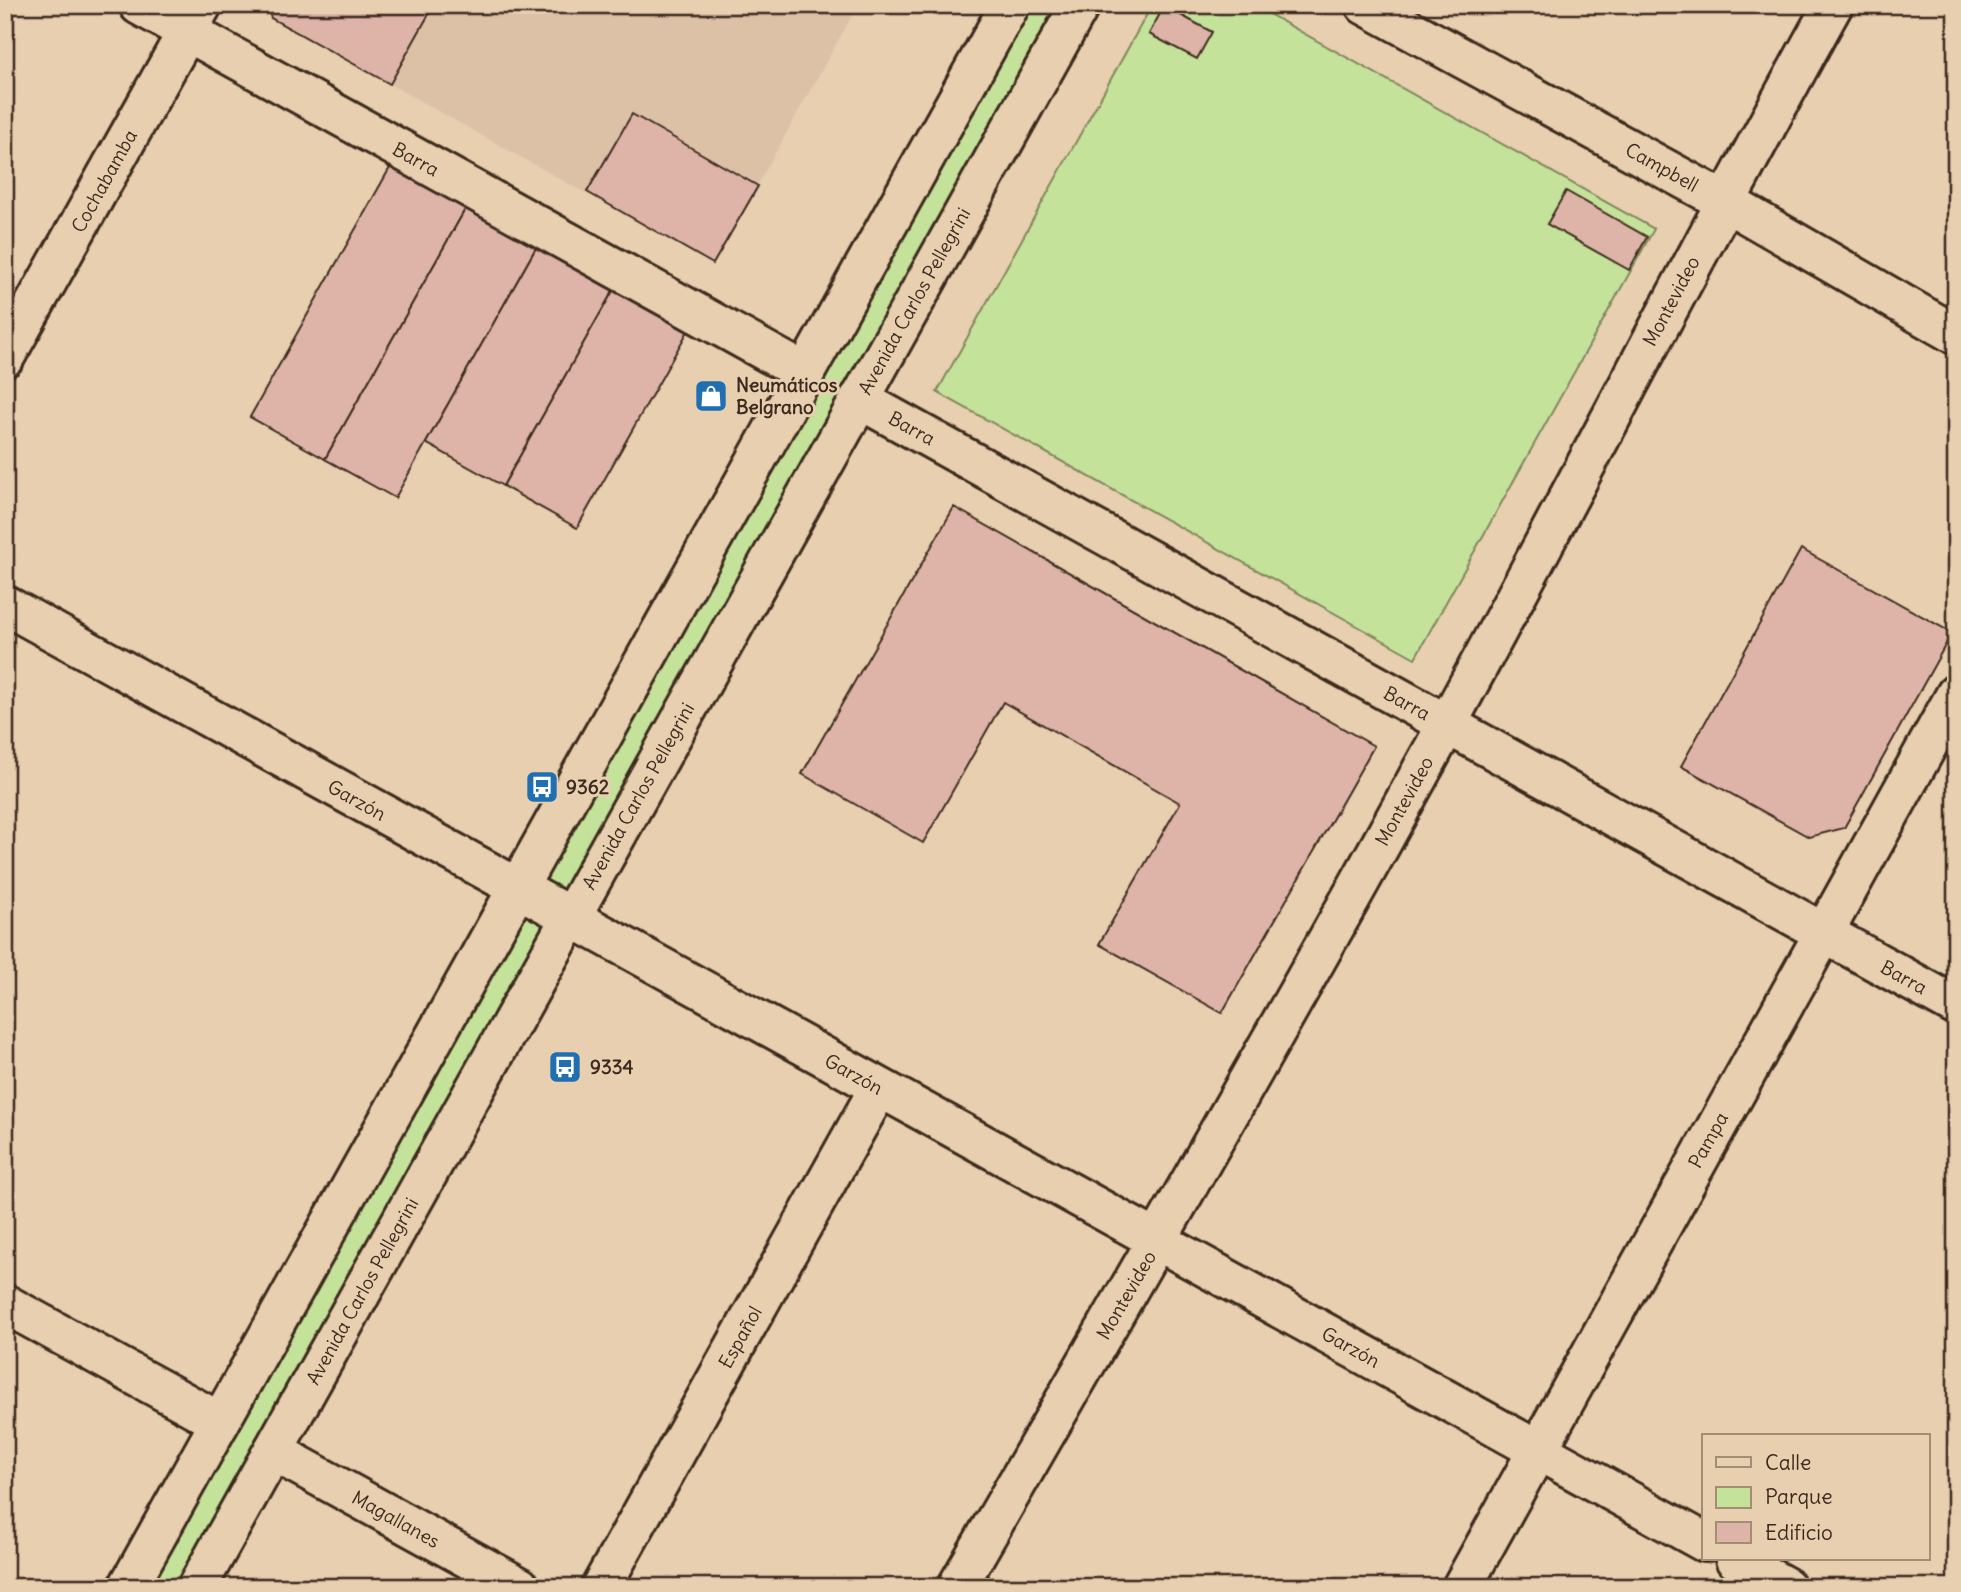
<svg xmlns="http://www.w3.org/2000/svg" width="1961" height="1592" font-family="Delius,sans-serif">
<rect width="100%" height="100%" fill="#e7cfaf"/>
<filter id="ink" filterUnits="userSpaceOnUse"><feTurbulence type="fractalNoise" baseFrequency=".0143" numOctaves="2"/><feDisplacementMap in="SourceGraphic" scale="14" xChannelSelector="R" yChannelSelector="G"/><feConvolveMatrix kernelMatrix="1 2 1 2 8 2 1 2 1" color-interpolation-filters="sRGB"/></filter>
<g filter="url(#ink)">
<path fill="#ddc1a7" d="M266 5H858L713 264 271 18Z"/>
<g fill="#c5e29a" stroke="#80865c" stroke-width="2">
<path d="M1010 5H1080L197 1587H128Z"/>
<path d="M1152 5H1253L1654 229 1415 658 937 392Z"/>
</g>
<g fill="#deb4a8" stroke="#3b2a1e" stroke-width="2">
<path d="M266 5H434L390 84 271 18Z"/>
<path d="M1164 6 1212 32 1197 59 1149 34Z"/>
<path d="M632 114 758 186 713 264 587 192Z"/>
<path d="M392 164 467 206 325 459 250 417Z"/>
<path d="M1566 191 1647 237 1629 270 1547 224Z"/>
<path d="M467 206 537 246 395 498 325 459Z"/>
<path d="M537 246 614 289 503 486 426 443Z"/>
<path d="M614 289 688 331 577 528 503 486Z"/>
<path d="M954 507 1374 746 1222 1013 1099 944 1180 803 1003 702 923 843 802 774Z"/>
<path d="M1801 549 1952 633 1844 828 1809 837 1681 766Z"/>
</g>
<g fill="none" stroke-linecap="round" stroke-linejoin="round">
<defs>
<g id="minor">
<path d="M139 5 805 373"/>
<path d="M1365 5 1724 201 1956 335"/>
<path d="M5 357 202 5"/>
<path d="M859 399 1956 1006"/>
<path d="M5 605 1704 1542"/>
<path d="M5 1304 220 1422"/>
<path d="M273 1451 520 1587"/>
<path d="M1735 1559 1786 1587"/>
<path d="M601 1587 879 1088"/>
<path d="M957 1587C1122 1301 1288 1015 1446 726 1577 486 1700 244 1833 5"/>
<path d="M1462 1587 1956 694"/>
</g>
<g id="primary">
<path d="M128 1587 1010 5"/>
<path d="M197 1587 1080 5"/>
</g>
</defs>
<use href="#minor" stroke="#3b2a1e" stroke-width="44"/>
<use href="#primary" stroke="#3b2a1e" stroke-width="44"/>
<use href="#minor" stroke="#e7cfaf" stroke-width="38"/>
<use href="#primary" stroke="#e7cfaf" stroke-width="38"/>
</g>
</g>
<defs>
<symbol id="shop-square" viewBox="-11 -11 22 22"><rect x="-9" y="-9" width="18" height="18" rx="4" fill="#1f6fb2" stroke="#e7cfaf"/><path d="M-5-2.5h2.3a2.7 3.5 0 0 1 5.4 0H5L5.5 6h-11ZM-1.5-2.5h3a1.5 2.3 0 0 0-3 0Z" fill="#fff"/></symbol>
<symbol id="bus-square" viewBox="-11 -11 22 22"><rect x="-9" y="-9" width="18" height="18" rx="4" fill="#1f6fb2" stroke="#e7cfaf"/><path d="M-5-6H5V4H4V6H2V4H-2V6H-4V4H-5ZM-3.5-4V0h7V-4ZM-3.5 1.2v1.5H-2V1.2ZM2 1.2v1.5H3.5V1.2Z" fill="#fff"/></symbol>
</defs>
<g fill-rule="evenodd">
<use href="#shop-square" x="692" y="377" width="38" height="38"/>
<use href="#bus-square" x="523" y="768" width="38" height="38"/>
<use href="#bus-square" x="546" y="1048" width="38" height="38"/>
</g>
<g text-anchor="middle" stroke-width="6" stroke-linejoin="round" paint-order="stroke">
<g font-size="19" fill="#3b2a1e" stroke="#e7cfaf">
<text transform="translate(416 159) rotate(29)" y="7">Barra</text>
<text transform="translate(1662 167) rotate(29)" y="7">Campbell</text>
<text transform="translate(104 181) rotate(-61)" y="7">Cochabamba</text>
<text transform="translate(914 301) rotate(-61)" y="7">Avenida Carlos Pellegrini</text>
<text transform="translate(1671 301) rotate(-62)" y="7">Montevideo</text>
<text transform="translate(912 428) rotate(29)" y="7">Barra</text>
<text transform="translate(1407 703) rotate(29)" y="7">Barra</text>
<text transform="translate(638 796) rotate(-61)" y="7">Avenida Carlos Pellegrini</text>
<text transform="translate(357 800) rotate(29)" y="7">Garzón</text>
<text transform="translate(1404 801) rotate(-61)" y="7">Montevideo</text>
<text transform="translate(1904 977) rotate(29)" y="7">Barra</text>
<text transform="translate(854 1074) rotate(29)" y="7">Garzón</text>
<text transform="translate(1708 1140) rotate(-61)" y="7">Pampa</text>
<text transform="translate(362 1291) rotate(-61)" y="7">Avenida Carlos Pellegrini</text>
<text transform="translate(1126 1295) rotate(-60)" y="7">Montevideo</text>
<text transform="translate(740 1337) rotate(-61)" y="7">Español</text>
<text transform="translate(1351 1347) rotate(29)" y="7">Garzón</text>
<text transform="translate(396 1519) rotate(29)" y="7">Magallanes</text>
</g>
<g font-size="19" font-weight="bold" fill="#3b2a1e" stroke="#e7cfaf" text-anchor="start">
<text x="736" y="392">Neumáticos<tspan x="736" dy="22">Belgrano</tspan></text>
<text x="566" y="794">9362</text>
<text x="590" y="1074">9334</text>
</g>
</g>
<rect width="1961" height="1592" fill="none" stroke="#e7cfaf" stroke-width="28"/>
<rect x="14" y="14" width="1933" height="1564" fill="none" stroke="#3b2a1e" stroke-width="2.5" filter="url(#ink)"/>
<rect x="1702" y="1434" width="228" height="126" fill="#e7cfaf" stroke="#a28d75" stroke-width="2"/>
<rect x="1716" y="1457" width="35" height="10" fill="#e7cfaf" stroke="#a28d75" stroke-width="2"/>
<text x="1765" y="1470" font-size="21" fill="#3b2a1e">Calle</text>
<rect x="1716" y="1487" width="35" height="21" fill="#c5e29a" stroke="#a28d75" stroke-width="2"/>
<text x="1765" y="1504" font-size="21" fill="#3b2a1e">Parque</text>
<rect x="1716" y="1522" width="35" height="21" fill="#deb4a8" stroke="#a28d75" stroke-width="2"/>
<text x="1765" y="1540" font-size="21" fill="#3b2a1e">Edificio</text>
</svg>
